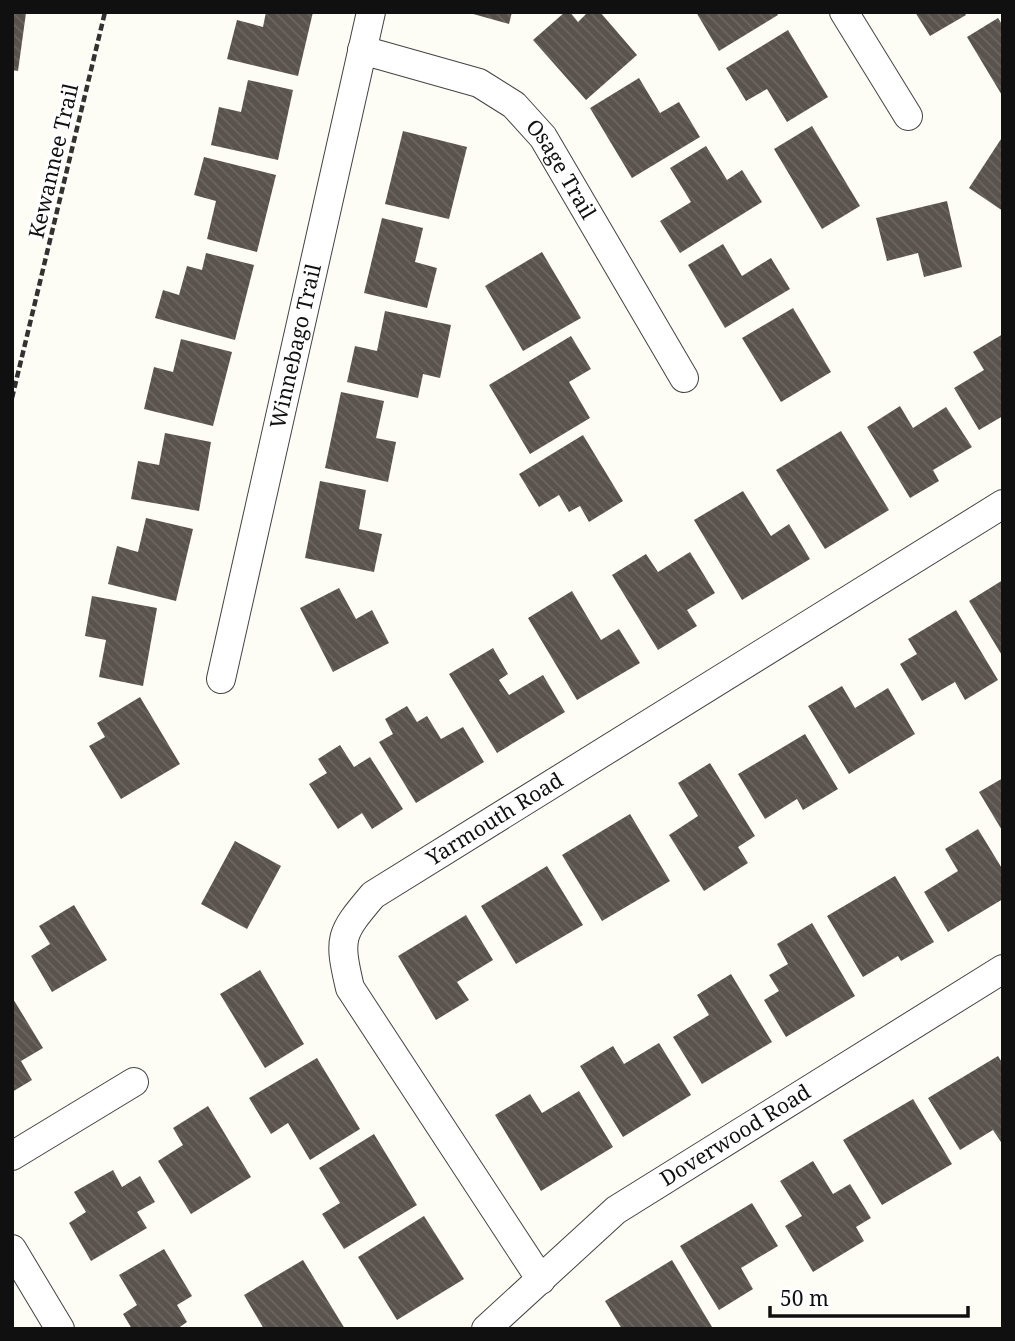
<svg xmlns="http://www.w3.org/2000/svg" width="1015" height="1341" font-family="'Noto Serif',serif">
<defs>
<pattern id="building-back-hatch" width="6" height="6" patternUnits="userSpaceOnUse" patternTransform="scale(1.75)"><rect width="6" height="6" fill="#59524d"/><path d="M-1 5l2 2M0 0l6 6M5-1l2 2" fill="none" stroke="#6c6662"/></pattern>
</defs>
<rect width="100%" height="100%" fill="#fefdf5"/>
<g fill="url(#building-back-hatch)">
<path d="M12 12 26 13 18 71 12 70Z"/>
<path d="M266 12H313L298 76 227 59 237 20 263 27Z"/>
<path d="M466 12H512L509 24Z"/>
<path d="M565 12H570L578 22 588 12H600L637 55 586 100 533 40Z"/>
<path d="M696 12H776L778 15 719 51Z"/>
<path d="M915 12H964L966 15 930 36Z"/>
<path d="M998 18 1003 26V97L967 37Z"/>
<path d="M788 30 828 97 787 122 767 89 746 101 726 68Z"/>
<path d="M639 78 660 113 679 102 700 137 632 178 590 108Z"/>
<path d="M248 80 293 90 278 160 211 145 219 107 241 112Z"/>
<path d="M812 126 860 206 822 229 774 149Z"/>
<path d="M403 131 467 147 449 219 385 204Z"/>
<path d="M1003 136V211L969 188Z"/>
<path d="M706 146 727 180 742 170 762 202 680 253 660 221 691 202 670 168Z"/>
<path d="M204 157 276 175 257 252 207 239 216 201 194 195Z"/>
<path d="M947 201 962 267 924 277 918 253 887 261 876 218Z"/>
<path d="M382 218 423 228 415 262 437 268 427 308 364 293Z"/>
<path d="M723 244 742 276 771 258 790 289 725 328 688 265Z"/>
<path d="M542 252 581 318 523 351 485 286Z"/>
<path d="M206 253 254 265 235 340 155 318 163 290 179 295 187 266 202 270Z"/>
<path d="M793 308 831 372 781 402 742 338Z"/>
<path d="M385 311 451 325 440 378 423 374 418 398 347 382 355 346 377 351Z"/>
<path d="M1003 334V416L979 430 954 388 984 370 973 352Z"/>
<path d="M571 336 591 369 569 382 590 418 530 454 489 385Z"/>
<path d="M181 339 232 352 213 426 144 409 154 367 173 372Z"/>
<path d="M341 392 384 401 376 438 396 442 388 482 325 468Z"/>
<path d="M900 406 913 428 946 407 972 447 933 470 939 481 910 498 867 427Z"/>
<path d="M841 431 889 510 825 549 776 470Z"/>
<path d="M165 433 211 442 199 511 131 499 138 461 159 465Z"/>
<path d="M583 435 623 501 589 522 580 506 569 512 559 495 539 507 519 474Z"/>
<path d="M320 481 366 490 359 529 382 534 374 572 305 558Z"/>
<path d="M743 491 771 536 789 524 810 559 742 600 694 520Z"/>
<path d="M146 518 193 529 176 601 108 584 117 546 138 552Z"/>
<path d="M690 552 715 593 687 610 697 626 658 650 612 575 646 554 658 572Z"/>
<path d="M1003 580V657L969 601Z"/>
<path d="M339 588 356 619 372 610 389 643 333 672 300 608Z"/>
<path d="M572 591 601 640 619 629 640 663 577 700 528 618Z"/>
<path d="M92 596 157 608 143 686 99 677 106 640 85 636Z"/>
<path d="M956 610 998 680 965 700 955 682 922 701 900 664 917 654 908 639Z"/>
<path d="M493 648 508 674 499 680 509 695 543 675 565 712 497 753 449 674Z"/>
<path d="M842 686 855 708 888 688 915 734 849 774 808 706Z"/>
<path d="M140 697 180 764 121 799 89 746 105 737 97 723Z"/>
<path d="M407 706 417 722 427 716 441 739 463 727 484 762 416 803 379 742 393 734 385 719Z"/>
<path d="M805 734 838 789 803 810 797 799 765 819 738 774Z"/>
<path d="M340 745 354 767 370 757 403 809 372 829 362 813 338 829 309 784 327 773 318 759Z"/>
<path d="M710 763 755 836 738 847 748 863 704 891 669 835 698 816 678 783Z"/>
<path d="M1003 778V832L979 792Z"/>
<path d="M630 814 670 881 602 921 562 855Z"/>
<path d="M978 829 1003 870V899L948 932 924 892 958 871 945 849Z"/>
<path d="M235 841 281 866 247 929 201 904Z"/>
<path d="M547 866 583 925 516 964 481 906Z"/>
<path d="M895 876 934 942 901 961 898 956 863 977 827 916Z"/>
<path d="M74 905 107 960 52 992 31 956 50 944 39 926Z"/>
<path d="M466 915 493 960 457 982 469 1000 436 1020 398 956Z"/>
<path d="M812 923 855 996 786 1037 764 1000 779 991 769 975 788 964 777 944Z"/>
<path d="M260 970 304 1044 265 1068 220 994Z"/>
<path d="M731 974 772 1042 702 1084 673 1037 709 1015 697 995Z"/>
<path d="M12 997 43 1048 21 1061 32 1080 12 1092Z"/>
<path d="M659 1043 691 1095 623 1137 580 1066 613 1046 624 1064Z"/>
<path d="M998 1056 1003 1064V1145L993 1130 960 1150 928 1098Z"/>
<path d="M317 1058 360 1129 310 1160 288 1123 271 1134 249 1098Z"/>
<path d="M579 1091 613 1147 541 1191 495 1115 530 1094 542 1113Z"/>
<path d="M913 1099 952 1164 882 1205 843 1140Z"/>
<path d="M208 1106 251 1177 191 1214 158 1161 183 1145 173 1128Z"/>
<path d="M374 1134 417 1205 344 1249 322 1214 340 1203 319 1168Z"/>
<path d="M813 1161 833 1194 850 1184 871 1218 856 1227 864 1241 813 1272 785 1226 802 1216 780 1181Z"/>
<path d="M113 1170 122 1187 140 1176 155 1202 137 1212 147 1228 91 1261 69 1223 86 1212 74 1192Z"/>
<path d="M752 1203 778 1246 741 1268 753 1289 719 1310 680 1246Z"/>
<path d="M424 1216 464 1279 397 1320 358 1257Z"/>
<path d="M164 1249 192 1296 177 1305 187 1322 177 1329H132L123 1314 137 1305 119 1275Z"/>
<path d="M303 1260 345 1329H264L244 1295Z"/>
<path d="M672 1260 712 1327 622 1329 605 1301Z"/>
</g>
<g fill="none" stroke-linecap="round" stroke-linejoin="round">
<defs>
<g id="minor">
<path d="M844 12 908 116"/>
<path id="s1" d="M362 50 479 83 514 105 543 137 684 378"/>
<path id="s2" d="M221 679 371 12"/>
<path d="M12 1156 134 1082"/>
<path d="M12 1249 60 1329"/>
<path id="s3" d="M541 1280 350 988C338 937 340 934 373 895L1003 504"/>
<path id="s4" d="M486 1329 616 1210 1003 969"/>
</g>
</defs>
<use href="#minor" stroke="#434343" stroke-width="30"/>
<path stroke="#323232" stroke-width="4.5" stroke-dasharray="7 3.5" stroke-linecap="butt" d="M12 398 105 12"/>
<use href="#minor" stroke="#fff" stroke-width="28"/>
</g>
<g text-anchor="middle" stroke-width="7" stroke-linejoin="round" paint-order="stroke">
<g font-size="21" fill="#101010" stroke="#fff">
<text transform="translate(54 161) rotate(-77)" y="7">Kewannee Trail</text>
<text dy="7" stroke="none"><textPath href="#s1" startOffset="243">Osage Trail</textPath></text>
<text dy="7" stroke="none"><textPath href="#s2" startOffset="341">Winnebago Trail</textPath></text>
<text dy="7" stroke="none"><textPath href="#s3" startOffset="595">Yarmouth Road</textPath></text>
<text dy="7" stroke="none"><textPath href="#s4" startOffset="317">Doverwood Road</textPath></text>
</g>
</g>
<rect width="1015" height="1341" fill="none" stroke="#101010" stroke-width="28"/>
<path d="M770 1306v10h198v-10" fill="none" stroke="#101010" stroke-width="3.5"/>
<text x="780" y="1306" font-size="21" fill="#101010" stroke="#ffffff" stroke-width="5" paint-order="stroke">50 m</text>
</svg>
